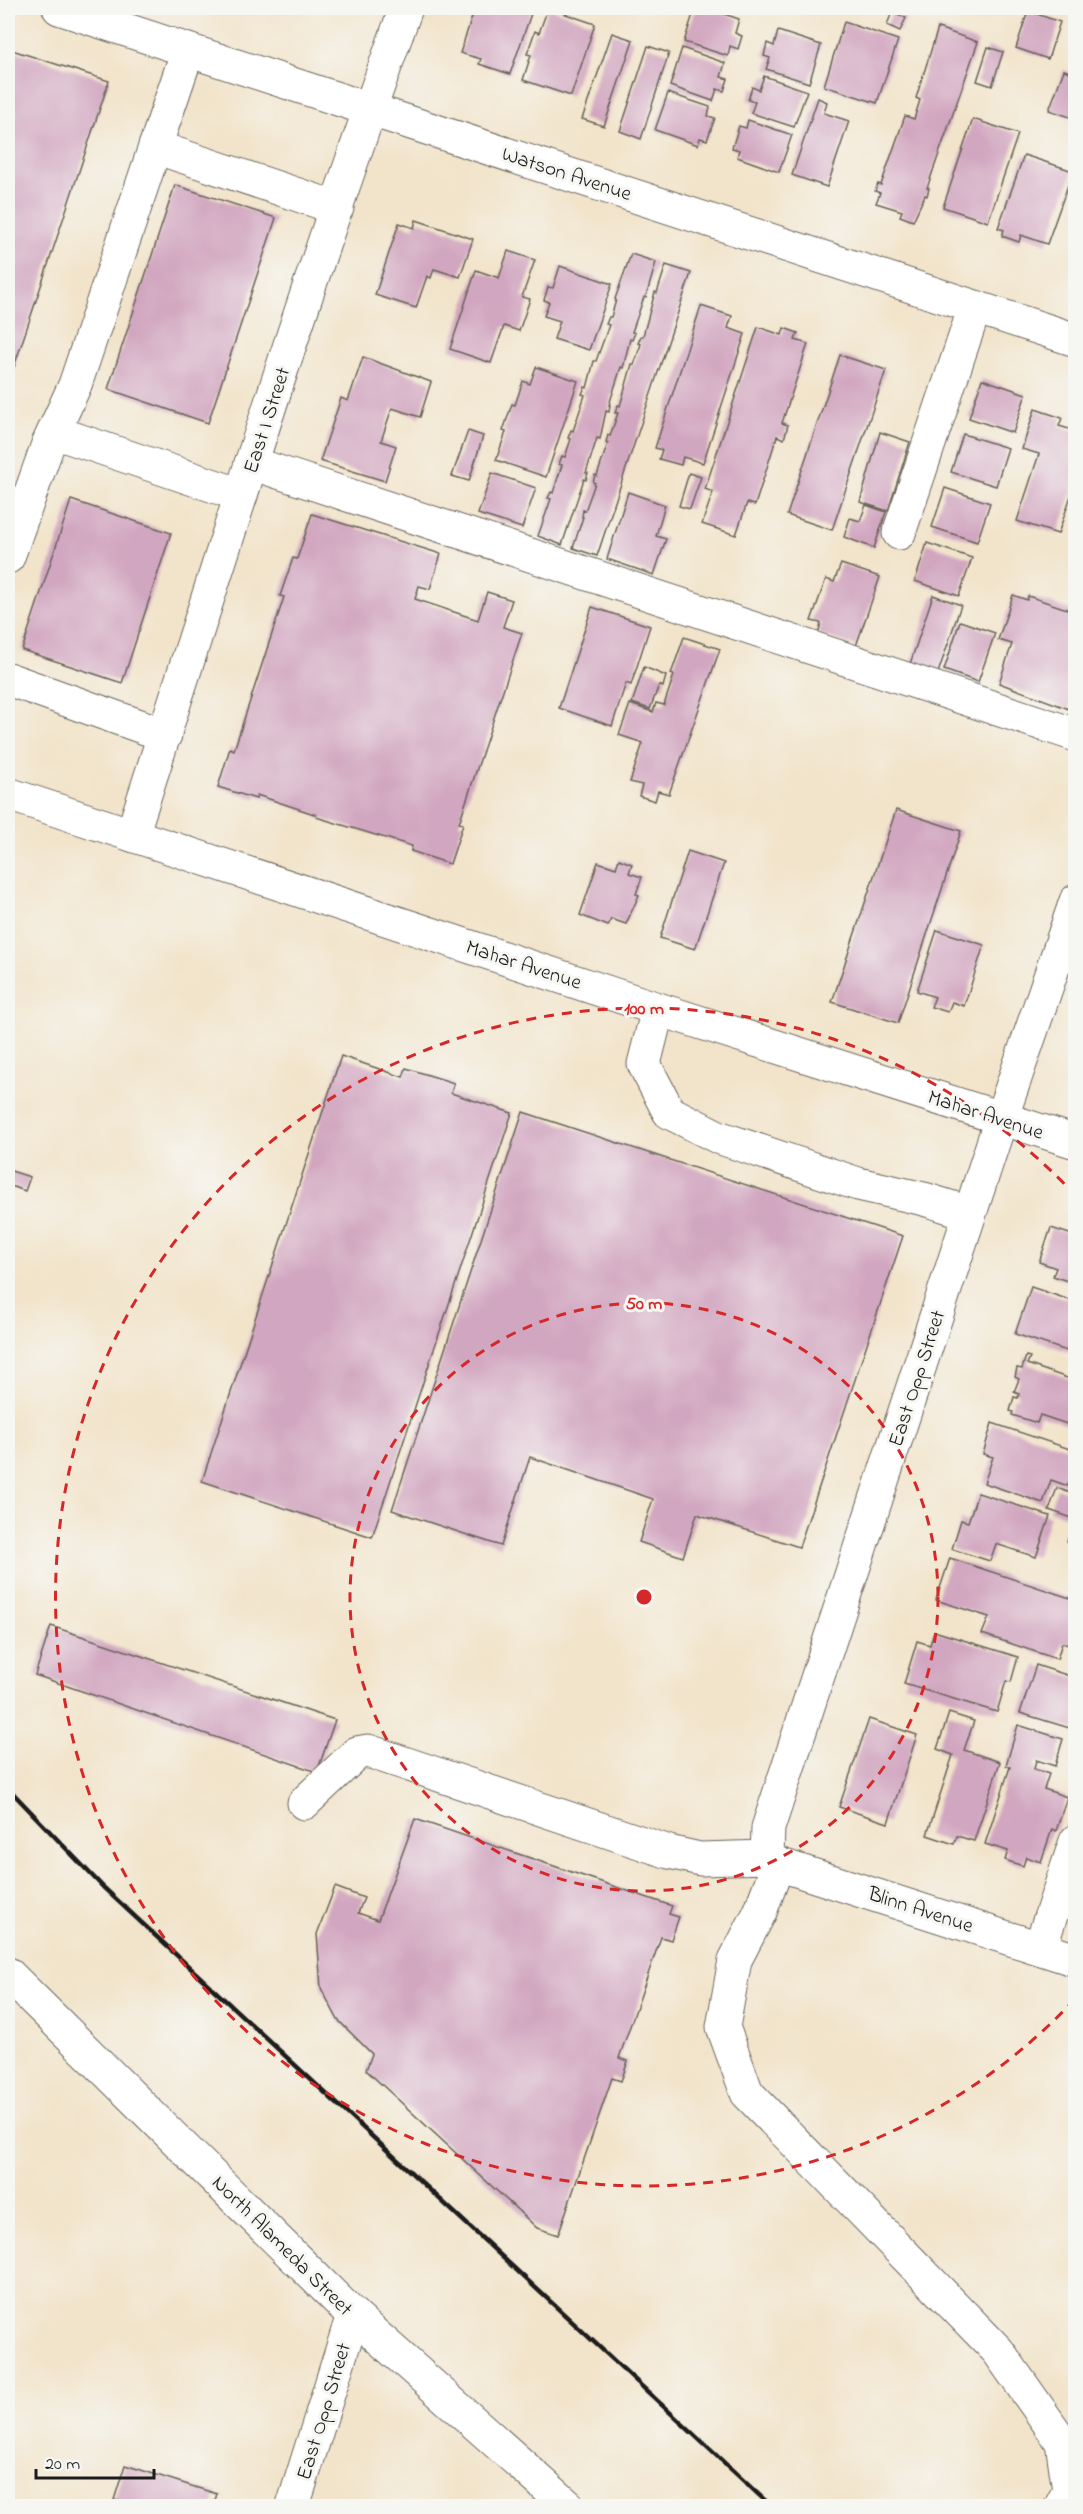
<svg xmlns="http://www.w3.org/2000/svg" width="1083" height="2514" font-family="'Indie Flower',sans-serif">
<rect width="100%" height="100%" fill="#f6f6f2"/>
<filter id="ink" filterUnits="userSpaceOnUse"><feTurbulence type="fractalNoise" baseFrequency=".0167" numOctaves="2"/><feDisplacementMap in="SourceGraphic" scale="12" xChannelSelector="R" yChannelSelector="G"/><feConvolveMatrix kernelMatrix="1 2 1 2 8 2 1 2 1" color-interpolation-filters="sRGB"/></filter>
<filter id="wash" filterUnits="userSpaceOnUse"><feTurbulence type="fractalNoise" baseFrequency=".008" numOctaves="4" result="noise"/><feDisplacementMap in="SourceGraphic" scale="24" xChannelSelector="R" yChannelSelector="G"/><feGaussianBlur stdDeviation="1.35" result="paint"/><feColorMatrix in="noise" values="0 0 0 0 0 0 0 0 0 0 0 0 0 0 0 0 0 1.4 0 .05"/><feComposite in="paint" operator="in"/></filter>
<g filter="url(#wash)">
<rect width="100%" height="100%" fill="#f2e4cb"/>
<g id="blocks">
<g fill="#d1a6c0">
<path d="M475 8H533L510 74 479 64 481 59 460 53Z"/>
<path d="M548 8 595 24 571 96 523 80 531 55 527 54 535 31 539 33Z"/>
<path d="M695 8H706L739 19 735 33 742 36 738 49 730 46 728 56 684 42Z"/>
<path d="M1028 11 1060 22 1048 59 1016 48Z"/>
<path d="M892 12 906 18 900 31 887 25Z"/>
<path d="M844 22 898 40 877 103 824 86Z"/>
<path d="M938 28 978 42 927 188H929L927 196 925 195 913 221 900 216 902 211 876 203 880 193 875 191 878 184 881 185 905 116 914 119 920 100 916 98Z"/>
<path d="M778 31 821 45 809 83 766 69 770 58 764 56 767 43 774 46Z"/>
<path d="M612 33 633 40 604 126 582 119Z"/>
<path d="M648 46 669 53 641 139 620 131Z"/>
<path d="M988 47 1003 52 992 86 977 81Z"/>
<path d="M682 48 725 63 721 77 728 79 724 91 717 89 713 101 670 86Z"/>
<path d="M12 50 109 81 10 379 8 378V64Z"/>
<path d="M1064 70 1076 74V119L1049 110Z"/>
<path d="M764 76 807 91 794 127 751 113 755 102 748 100 752 87 759 90Z"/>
<path d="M668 93 710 107 708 116 715 118 707 140 700 138 698 145 655 130Z"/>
<path d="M818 98 827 102 824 113 849 121 827 187 792 175Z"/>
<path d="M973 119 1018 134 988 222 943 207Z"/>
<path d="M748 120 792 135 779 172 737 157 739 150 732 148 739 126 746 128Z"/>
<path d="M1024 155 1073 171 1047 244 1021 235 1019 242 1002 236 1004 230 998 228Z"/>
<path d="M175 185 276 218 208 423 108 389Z"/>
<path d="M416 220 473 239 460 277 434 269 431 278 427 276 416 308 375 295 399 223 414 228Z"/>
<path d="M508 251 535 260 522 297 530 299 519 331 504 326 491 363 450 349 476 270 499 278Z"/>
<path d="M631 254 656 262 646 297H644L632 332 635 333 632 340 630 339 623 368 621 367 609 405H610L609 412 606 411 600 439 597 438 586 473H588L586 480 584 479 562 545 538 536 551 499 548 498 551 492 553 493 562 465 559 464 562 456 565 457 571 439 568 438 571 430 573 431 585 395 582 394 585 387 587 388 594 361H596L609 325 606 324 609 317H611L616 300 615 299Z"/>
<path d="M666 265 691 273 597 556 573 548 583 517H582L583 510 585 511 595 483 593 482 595 475 597 476 608 443 606 442 608 435 610 436 618 413H615L618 405 620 406 632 364 634 365 641 344 638 343 641 336H643L655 292 657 293Z"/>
<path d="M560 266 612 284 589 350 554 339 560 321 544 316 549 302 544 300 548 287 553 288Z"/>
<path d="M701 306 732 316 728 328 745 334 703 463 683 457 681 465 659 459 662 450 655 448Z"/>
<path d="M758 327 782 335 784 328 798 333 795 340 808 344 782 423 788 425 784 439 777 436 755 505 747 503 736 535 702 524 713 492 705 489Z"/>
<path d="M840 355 886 370 832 530 787 515Z"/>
<path d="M363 357 431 382 420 417 392 408 381 441 396 446 385 481 320 461 341 398 348 401Z"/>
<path d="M536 367 578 381 546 477 496 460 506 432 503 431 512 404 515 405 523 381 530 384Z"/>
<path d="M982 379 1026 394 1013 433 969 418Z"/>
<path d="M1035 409 1062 418 1059 426 1076 431V481L1058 534 1017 521 1039 454 1022 449Z"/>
<path d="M468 431 483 436 469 481 452 476Z"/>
<path d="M880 432 910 442 888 511 860 502Z"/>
<path d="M963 434 1008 448 996 486 951 472Z"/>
<path d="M492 473 536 488 522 528 478 514Z"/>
<path d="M689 473 701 477 690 509 679 506Z"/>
<path d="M945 488 990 503 977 542 932 527Z"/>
<path d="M628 492 665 505 656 536 666 539 654 575 607 559Z"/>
<path d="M71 500 171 533 122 683 22 650Z"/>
<path d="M866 505 886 512 874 548 844 537 850 518 860 521Z"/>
<path d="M312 514 441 554 430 589 419 586 415 599 478 620 487 592 512 600 503 627 522 633 459 823 463 824 450 864 411 851 412 846 316 817 317 815 257 795 256 799 218 787 230 748 234 750 284 597 280 596 293 558 297 559Z"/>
<path d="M927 543 972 558 959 596 915 581Z"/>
<path d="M841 564 880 577 856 646 818 634 821 623 811 621 826 579 834 582Z"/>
<path d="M933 595 961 605 938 673 910 664Z"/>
<path d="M1013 595 1027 600 1028 596 1076 612V689L1069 709 999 683 1012 644 998 640Z"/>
<path d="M592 607 650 626 631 685 626 683 612 726 559 708Z"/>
<path d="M960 621 995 633 978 682 944 670Z"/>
<path d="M684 637 720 649 669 794 658 791 655 801 639 796 642 785 630 782 643 743 619 735 630 704 653 712 656 703 664 705 674 675 671 674Z"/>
<path d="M644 667 666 676 663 687 659 685 650 709 632 703Z"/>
<path d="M896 810 961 831 898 1023 832 1002Z"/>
<path d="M688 851 724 863 695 949 660 938Z"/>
<path d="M619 859 632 864 629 873 642 877 636 894 639 895 626 924 611 919 608 926 580 915 598 862 616 868Z"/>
<path d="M937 930 984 945 964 1006 952 1002 948 1012 931 1007 935 997 917 991Z"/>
<path d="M341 1056 403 1077 406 1068 454 1083 451 1093 512 1113 372 1537 202 1481Z"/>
<path d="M523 1112 903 1236 799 1547 697 1514 683 1557 639 1542 653 1499 530 1457 501 1546 392 1510Z"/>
<path d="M8 1170 30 1177 25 1191 8 1185Z"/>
<path d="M1051 1228 1076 1236V1284L1053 1276 1056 1268 1039 1262Z"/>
<path d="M1031 1287 1076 1302V1354L1015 1334Z"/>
<path d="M1026 1356 1030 1357 1027 1364 1076 1381V1427L1040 1415 1037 1423 1012 1415 1013 1412 1010 1411 1014 1397 1018 1398 1019 1394 1014 1392 1019 1379 1015 1377 1017 1368 1022 1369Z"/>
<path d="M992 1423 1076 1451V1462L1068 1486 1051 1480 1043 1503 984 1483 993 1457 983 1454Z"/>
<path d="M1057 1488 1076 1495V1508L1072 1518 1049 1510Z"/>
<path d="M978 1493 1050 1516 1036 1557 996 1544 990 1561 952 1549 961 1520 968 1522Z"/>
<path d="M1076 1519V1543L1067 1541Z"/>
<path d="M950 1558 1076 1600 1071 1615 1076 1616V1627L1069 1645 1062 1643 1057 1659 982 1634 989 1617 936 1600Z"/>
<path d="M51 1626 335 1720 317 1772 35 1675Z"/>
<path d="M934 1631 1018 1657 1011 1682 1006 1681 997 1712 904 1684 917 1641 930 1645Z"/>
<path d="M1036 1665 1076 1678V1730L1020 1713Z"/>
<path d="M949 1713 974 1721 964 1750 1000 1762 974 1841 957 1836 954 1844 927 1835 953 1755 937 1749Z"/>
<path d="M869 1719 917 1735 888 1823 839 1807Z"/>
<path d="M1018 1725 1063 1739 1055 1766 1036 1760 1034 1769 1049 1774 1044 1789 1067 1797 1056 1831 1052 1829 1041 1862 1026 1857 1023 1866 1005 1860 1008 1851 985 1844 1010 1767 1006 1765Z"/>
<path d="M415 1819 672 1906 669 1914 679 1917 671 1940 661 1937 619 2058 628 2061 621 2081 612 2078 558 2235 537 2228 366 2070 372 2054 338 2020 321 1988 317 1934 335 1887 364 1898 358 1913 378 1920Z"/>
<path d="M125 2465 217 2494 213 2506H136L114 2500Z"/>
</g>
</g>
</g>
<g filter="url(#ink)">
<use href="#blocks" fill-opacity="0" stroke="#676259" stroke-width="1.5"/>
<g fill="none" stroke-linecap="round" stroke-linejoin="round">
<defs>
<g id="minor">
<path d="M59 8 1076 340"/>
<path d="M155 147 188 50"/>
<path d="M54 432 241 495"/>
<path d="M251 463 1076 735"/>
<path d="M899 533 975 307"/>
<path d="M8 557 48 444 75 385 155 147 337 208"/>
<path d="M8 679 165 735"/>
<path d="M8 794 658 1009 1076 1142"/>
<path d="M132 835C221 558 307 281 406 8"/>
<path d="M658 1009 644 1064 669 1112 718 1137 858 1184 924 1199 969 1213"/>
<path d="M304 1803 357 1753 368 1751 669 1852 700 1859 767 1857"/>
<path d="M767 1857 768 1828 1001 1119 1076 901"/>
<path d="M767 1857 778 1864 1076 1960"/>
<path d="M778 1864 760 1912 735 1960 723 2027 747 2093 998 2351 1062 2442 1069 2491 1061 2506"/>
<path d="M1040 1948 1076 1841"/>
<path d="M293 2506 353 2315"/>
</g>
<path id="major" d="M8 1974 353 2315 568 2506"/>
</defs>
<use href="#minor" stroke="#676259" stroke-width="35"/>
<use href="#major" stroke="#676259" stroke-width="35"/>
<use href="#minor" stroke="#fff" stroke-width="33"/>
<use href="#major" stroke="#fff" stroke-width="33"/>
<path stroke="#1c1c1c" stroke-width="4.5" d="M8 1788 103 1887 771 2506"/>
</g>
</g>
<g fill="none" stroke="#d62828" stroke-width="3" stroke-dasharray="10 8">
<circle cx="644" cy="1597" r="294"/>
<path d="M1075 1999A589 589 0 1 1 1075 1195"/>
</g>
<g text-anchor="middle" stroke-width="6" stroke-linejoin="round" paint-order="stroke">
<g font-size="21" fill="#1c1c1c" stroke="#f6f6f2">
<text transform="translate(567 173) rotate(18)" y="7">Watson Avenue</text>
<text transform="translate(266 420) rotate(-72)" y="7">East I Street</text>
<text transform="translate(524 964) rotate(18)" y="7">Mahar Avenue</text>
<text transform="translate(986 1114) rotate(18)" y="7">Mahar Avenue</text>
<text transform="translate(916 1378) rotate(-72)" y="7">East Opp Street</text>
<text transform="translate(921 1909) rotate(18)" y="7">Blinn Avenue</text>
<text transform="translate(283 2245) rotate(45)" y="7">North Alameda Street</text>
<text transform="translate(323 2411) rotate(-73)" y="7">East Opp Street</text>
</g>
</g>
<circle cx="644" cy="1597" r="9" fill="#d62828" stroke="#f6f6f2" stroke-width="3"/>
<g font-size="18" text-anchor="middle" font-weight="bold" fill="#d62828" stroke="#f6f6f2" stroke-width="6" stroke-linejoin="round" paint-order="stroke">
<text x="644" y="1014">100 m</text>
<text x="644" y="1309">50 m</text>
</g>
<rect width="1083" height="2514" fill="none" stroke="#f6f6f2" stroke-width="30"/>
<path d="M36 2469v9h118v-9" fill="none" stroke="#1c1c1c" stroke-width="3"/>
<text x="45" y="2469" font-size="18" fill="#1c1c1c" stroke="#f6f6f2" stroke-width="4.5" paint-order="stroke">20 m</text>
</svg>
